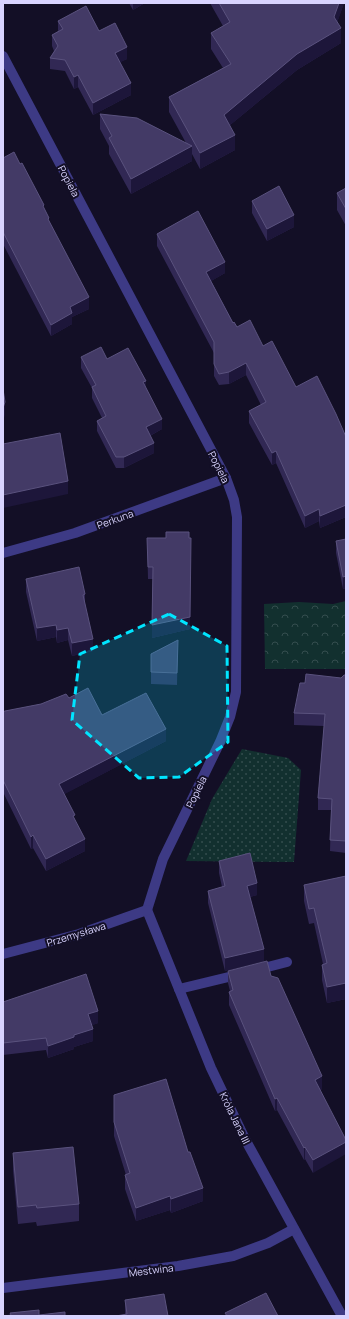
<svg xmlns="http://www.w3.org/2000/svg" width="349" height="1319" font-family="Manrope,sans-serif">
<defs>
<pattern id="grass-dots" width="8" height="8" patternUnits="userSpaceOnUse"><rect width="8" height="8" fill="#12302f"/><path d="M2 2h.1M6 6h.1" fill="none" stroke="#344d4e" stroke-width="1.8" stroke-linecap="round"/></pattern>
<pattern id="forest-crowns" width="20" height="18" patternUnits="userSpaceOnUse"><rect width="20" height="18" fill="#12302f"/><path d="M2 6a3 3 0 1 1 6 0M12 15a3 3 0 1 1 6 0" fill="none" stroke="#344d4e"/></pattern>
</defs>
<rect width="100%" height="100%" fill="#130f26"/>
<path fill="url(#grass-dots)" d="M242 749 288 758 301 770 294 862 186 861 212 799Z"/>
<path fill="url(#forest-crowns)" d="M346 601V669H265L264 604 299 602 333 604Z"/>
<g fill="none" stroke-linecap="round" stroke-linejoin="round">
<g stroke="#3d3a85" stroke-width="10">
<path d="M256 970 287 962"/>
<path d="M179 989 241 974"/>
</g>
<g stroke="#3d3a85" stroke-width="10">
<path d="M3 56 226 478 234 500 237 517 236 692 230 717 220 742 163 859 147 910"/>
<path d="M3 553 75 533 226 478"/>
<path d="M147 910 211 1068 245 1139 342 1316"/>
<path d="M3 954 79 934 147 910"/>
<path d="M3 1288 178 1266 233 1256 268 1243 294 1229"/>
</g>
</g>
<g fill="#312854">
<path d="M129 3H145L133 10Z"/>
<path d="M210 3H344L337 22 341 43 297 70 230 125 235 150 200 169 192 154V161L131 194 109 154V146L100 129V114L186 143 169 112V97L223 68 211 49V33L223 26Z"/>
<path d="M58 21 99 31 127 59 120 62 131 95 93 115 78 87 74 89 65 71 50 69V58L54 51 52 46V35L58 31Z"/>
<path d="M3 158 44 209 49 221 89 309 72 317V324L51 336 3 244Z"/>
<path d="M346 188V226L337 210V193Z"/>
<path d="M252 201 294 227 267 241 252 213Z"/>
<path d="M157 234 225 273 211 281 233 323 237 327 263 346 296 387 346 437V517L320 528 319 521 305 528 276 463 272 465 249 423V411L261 405 246 375 229 384 219 385 214 376V353L157 246Z"/>
<path d="M81 357 107 359 146 388 162 429 150 436 154 453 124 468H116L97 431V421L102 418 92 398V388L81 368Z"/>
<path d="M147 538 190 629 152 638 153 579H148Z"/>
<path d="M346 539V588L343 589 336 553V541Z"/>
<path d="M26 579 85 594V604L93 651 72 656 68 640 57 643 56 637 37 641 26 592Z"/>
<path d="M178 640 177 685 151 684V654Z"/>
<path d="M346 675V853L330 851 331 810H318V798L324 726 294 725V713L305 683 341 678Z"/>
<path d="M69 698 102 715 166 741 64 794 75 820 85 851 46 871 33 848 31 849 3 792V712L41 704Z"/>
<path d="M219 861 257 895 250 897 264 961 225 971 208 903V891L222 887 219 873Z"/>
<path d="M346 876V999L327 1003 322 980V965L323 964 314 923 309 924 304 901V885Z"/>
<path d="M228 971 271 976 322 1089 320 1090 313 1173 305 1159 304 1160 277 1110 275 1111 229 1005V992L230 991 228 983Z"/>
<path d="M3 1002 98 1023 92 1025 93 1041 74 1047V1049L48 1058 46 1050 3 1055Z"/>
<path d="M114 1095 188 1152 203 1201 171 1213 170 1210 136 1221 125 1189V1175H126L114 1136Z"/>
<path d="M13 1153 79 1204V1221L37 1226 36 1222 18 1224 13 1170Z"/>
<path d="M125 1300 168 1316 125 1315Z"/>
</g>
<g fill="#1d163a">
<path d="M133 3H145L133 10Z"/>
<path d="M339 3H344L334 32V17Z"/>
<path d="M341 28V43L297 70 224 130V115L297 54Z"/>
<path d="M127 47V59L115 65V53Z"/>
<path d="M78 75V87L74 89V77Z"/>
<path d="M131 83V95L93 115V103Z"/>
<path d="M235 135V150L200 169V153Z"/>
<path d="M192 146V161L131 194V179Z"/>
<path d="M294 215V227L267 241V229Z"/>
<path d="M225 262V273L206 284V272Z"/>
<path d="M89 297V309L72 317V324L51 336V325L70 307Z"/>
<path d="M246 363V375L229 384V372Z"/>
<path d="M146 381V391L143 382Z"/>
<path d="M5 402V415L3 421V408Z"/>
<path d="M162 419V429L146 438V427Z"/>
<path d="M154 443V453L124 468V457Z"/>
<path d="M276 451V463L272 465V453Z"/>
<path d="M68 481V494L3 508V495Z"/>
<path d="M346 505V517L320 528V516Z"/>
<path d="M319 509V521L305 528V516Z"/>
<path d="M191 550 190 629 152 638V625Z"/>
<path d="M346 576V588L343 589V577Z"/>
<path d="M56 625V637L37 641V628Z"/>
<path d="M68 628V640L57 643V630Z"/>
<path d="M93 639V651L72 656V643Z"/>
<path d="M166 729V741L59 797V784Z"/>
<path d="M33 835V848L31 849V837Z"/>
<path d="M85 839V851L46 871V859Z"/>
<path d="M257 883V895L247 898V886Z"/>
<path d="M264 949V961L225 971V958Z"/>
<path d="M346 983V999L327 1003V987Z"/>
<path d="M98 1011V1023L88 1027V1014Z"/>
<path d="M93 1029V1041L74 1047V1049L48 1058V1046L74 1035Z"/>
<path d="M322 1076V1089L315 1092V1080Z"/>
<path d="M277 1098V1110L275 1111V1099Z"/>
<path d="M346 1142V1154L313 1173V1160Z"/>
<path d="M305 1147V1159L304 1160V1148Z"/>
<path d="M203 1188V1201L171 1213V1199Z"/>
<path d="M170 1196V1210L136 1221V1208Z"/>
</g>
<g fill="#433a66" stroke="#5a527e">
<path d="M219 3H339L334 17 341 28 297 54 224 115 235 135 200 153 169 97 231 64 211 33 230 22Z"/>
<path d="M86 6 99 31 115 23 127 47 115 53 131 83 93 103 78 75 74 77 65 60 50 58 58 46 52 35 63 29 58 21Z"/>
<path d="M100 114 137 118 192 146 131 179 109 138 112 136Z"/>
<path d="M14 152 20 164 22 163 44 205 43 206 49 218 48 219 89 297 70 307 72 313 51 325 3 232V158Z"/>
<path d="M279 186 294 215 267 229 252 201Z"/>
<path d="M346 188V209L337 193Z"/>
<path d="M198 211 225 262 206 272 233 323 234 322 237 327 250 320 263 346 272 341 296 387 317 376 336 414 346 437V505L320 516 319 509 305 516 276 451 272 453 249 411 266 402 246 363 229 372 219 374 214 364V342L157 234Z"/>
<path d="M101 347 107 359 128 348 146 381 143 382 162 419 146 427 154 443 124 457H116L97 421 106 416 92 387 96 385 81 357Z"/>
<path d="M3 389 5 402 3 408Z"/>
<path d="M60 433 68 481 3 495V444Z"/>
<path d="M166 532H189V538H191L190 617 152 625 153 567H148L147 538H166Z"/>
<path d="M346 539V576L343 577 336 541Z"/>
<path d="M79 567 85 594 83 595 93 639 72 643 68 628 57 630 56 625 37 628 26 579Z"/>
<path d="M178 640 177 673 151 672V654Z"/>
<path d="M306 674 341 678 344 675H346V841L330 840 332 799 318 798 325 714 294 713 300 683H305Z"/>
<path d="M88 688 102 715 146 693 166 729 59 784 75 815 73 816 85 839 46 859 33 835 31 837 3 780V712L5 711 41 704 66 694 69 698Z"/>
<path d="M250 853 257 883 247 886 264 949 225 958 208 891 225 886 219 861Z"/>
<path d="M346 876V983L327 987 322 965 327 963 314 908 309 909 304 885Z"/>
<path d="M267 961 271 976 278 978 322 1076 315 1080 346 1140V1142L313 1160 305 1147 304 1148 277 1098 275 1099 229 992 233 990 228 971Z"/>
<path d="M86 974 98 1011 88 1014 93 1029 74 1035V1037L48 1046 46 1038 3 1043V1002Z"/>
<path d="M166 1079 188 1152H190L203 1188 171 1199 170 1196 136 1208 125 1175 130 1173 114 1122V1095Z"/>
<path d="M73 1147 79 1204 37 1208 36 1205 18 1207 13 1153Z"/>
<path d="M266 1293 278 1316H227L225 1313Z"/>
<path d="M164 1294 168 1316H116L127 1314 125 1300Z"/>
<path d="M39 1310V1315L65 1312V1316H5L11 1315 10 1313Z"/>
</g>
<path fill="#00e5ff" fill-opacity="0.2" stroke="#00e5ff" stroke-width="3" stroke-dasharray="8 5" stroke-linejoin="round" d="M169 614 227 646 228 742 179 777 139 778 72 720 80 654Z"/>
<g text-anchor="middle" stroke-width="4" stroke-linejoin="round" paint-order="stroke">
<g font-size="10" fill="#d9d4ff" stroke="#130f26">
<text transform="translate(69 181) rotate(62)" y="4">Popiela</text>
<text transform="translate(219 467) rotate(63)" y="4">Popiela</text>
<text transform="translate(115 519) rotate(-20)" y="4">Perkuna</text>
<text transform="translate(196 792) rotate(-64)" y="4">Popiela</text>
<text transform="translate(76 934) rotate(-17)" y="4">Przemysława</text>
<text transform="translate(235 1118) rotate(64)" y="4">Króla Jana III</text>
<text transform="translate(151 1270) rotate(-7)" y="4">Mestwina</text>
</g>
</g>
<rect width="349" height="1319" fill="none" stroke="#d9d4ff" stroke-width="8"/>
</svg>
